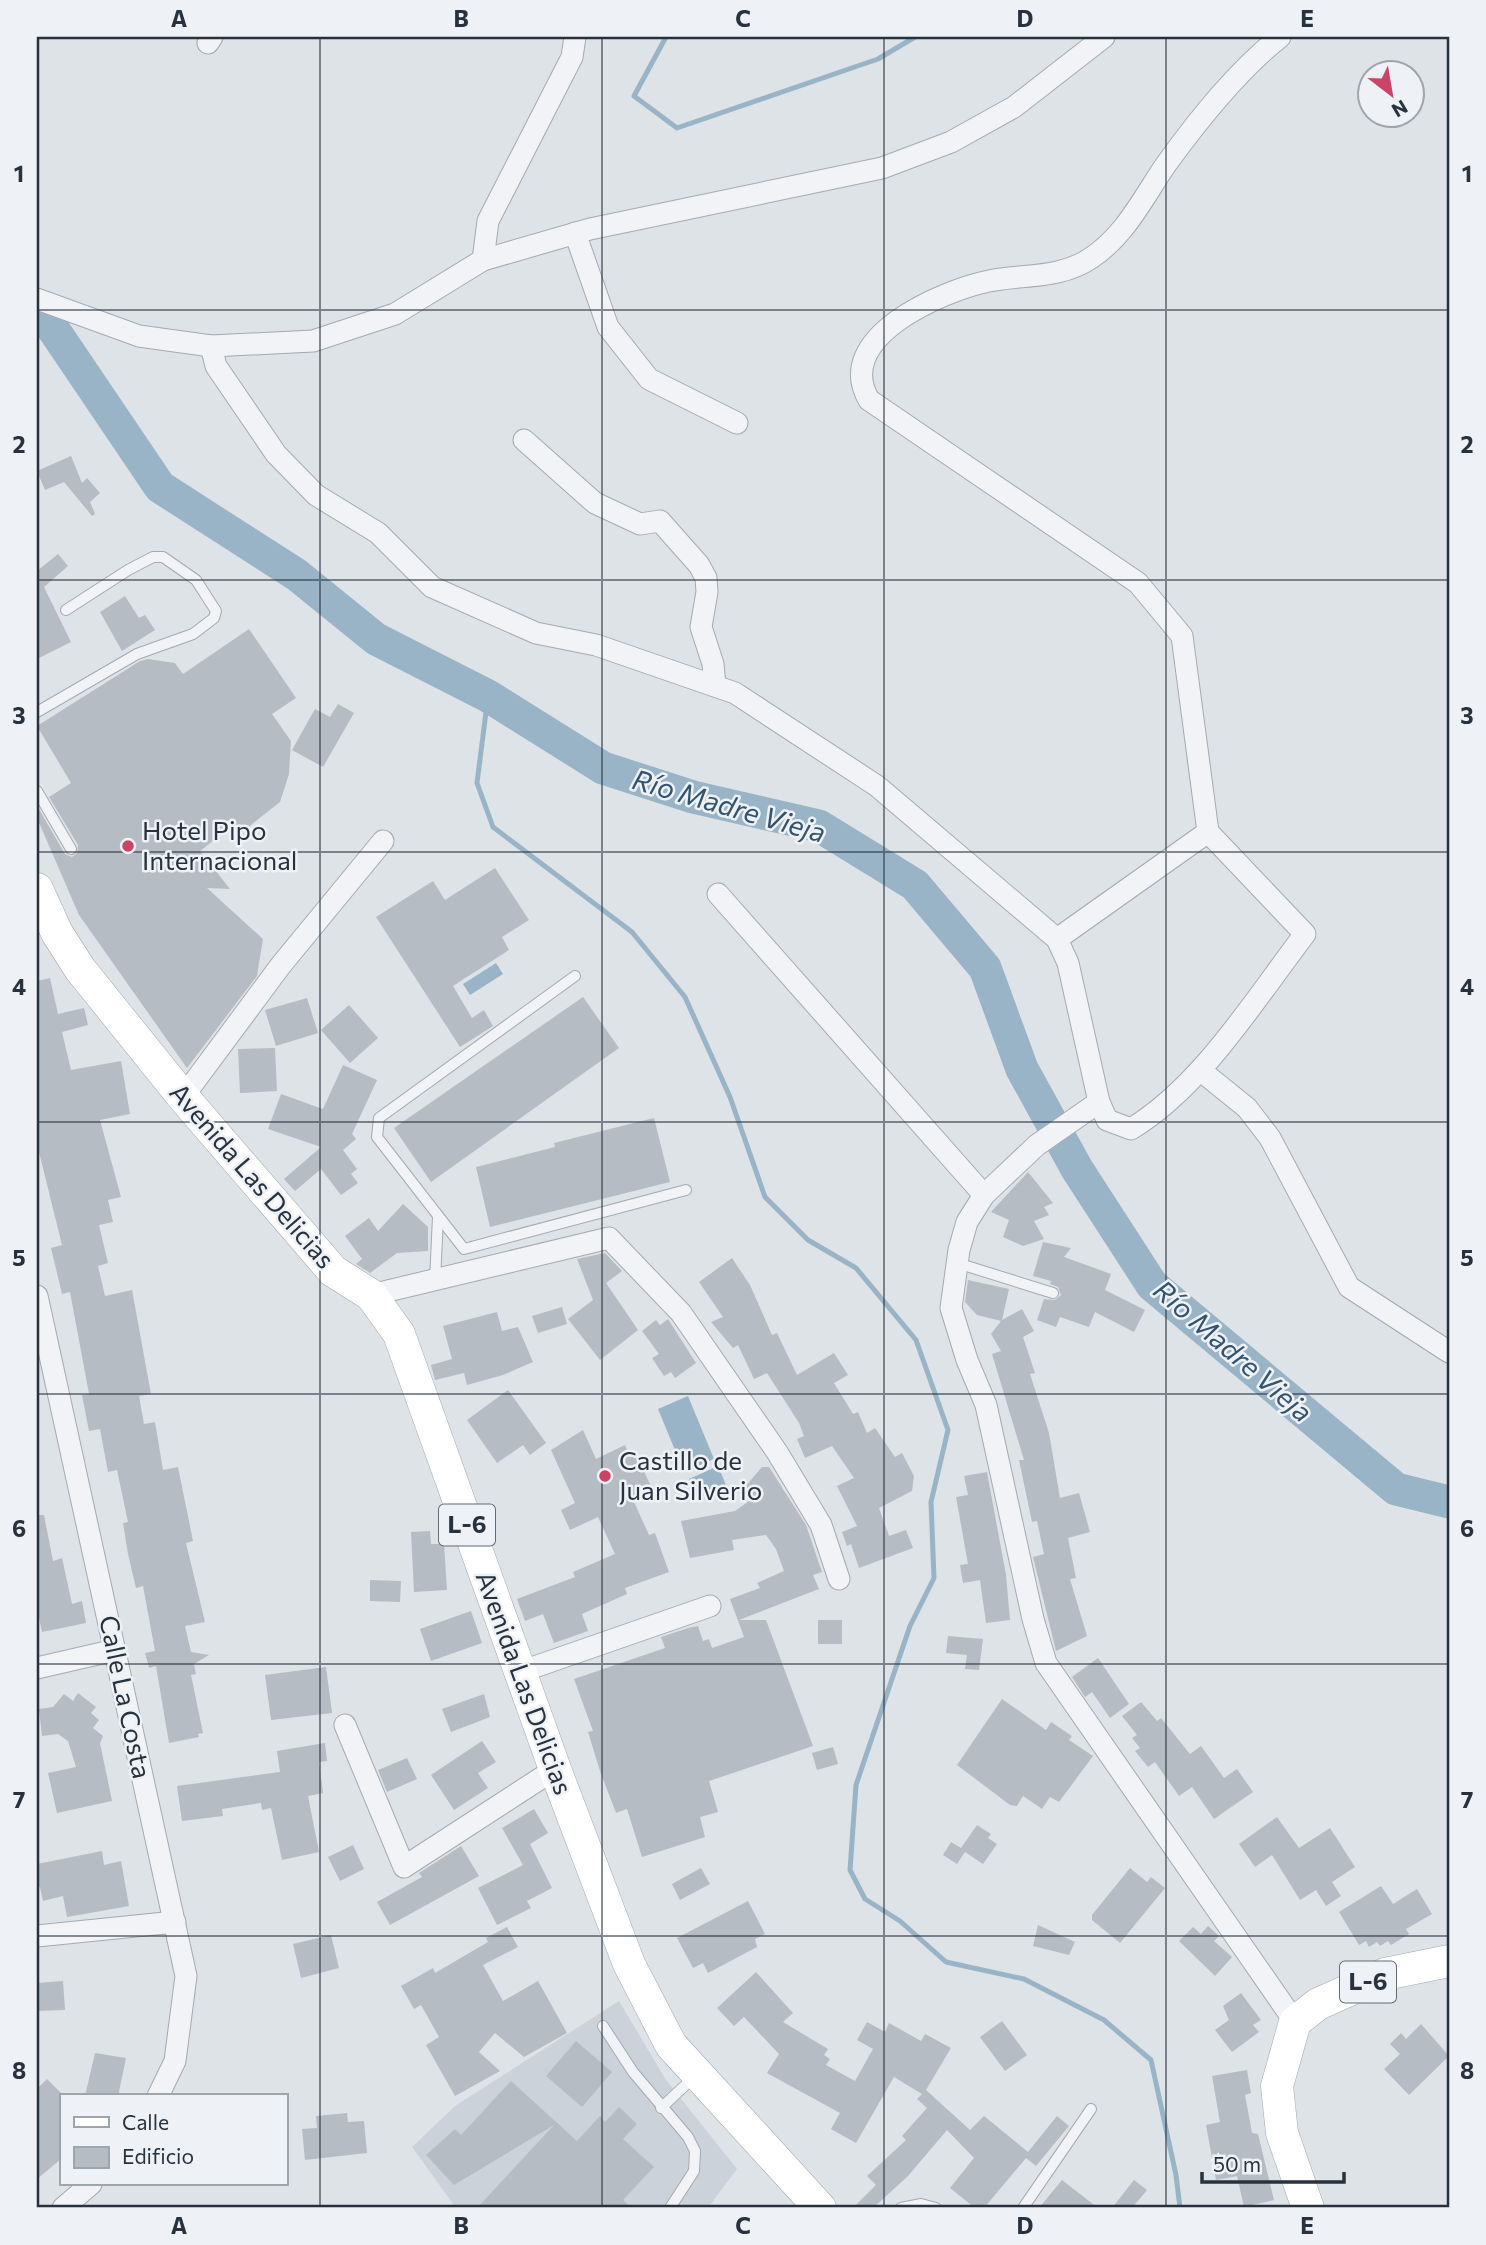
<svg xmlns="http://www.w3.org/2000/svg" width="1486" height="2245" font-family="Commissioner,sans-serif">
<rect width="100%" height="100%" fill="#dee3e7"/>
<path fill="#ccd2d9" d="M619 2001 666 2080 737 2169 708 2208H456L412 2147 455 2106Z"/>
<g fill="#9ab4c7">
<path d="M496 963 503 974 470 995 463 984Z"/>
<path d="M688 1396 714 1459 684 1472 658 1409Z"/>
<path d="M718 1466 726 1485 697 1498 689 1479Z"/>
</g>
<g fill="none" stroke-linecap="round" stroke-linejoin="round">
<g stroke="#9ab4c7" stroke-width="5">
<path d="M666 37 634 96 677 128 878 59 915 37"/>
<path d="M488 696 477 783 493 827 632 932 685 997 730 1097 765 1197 808 1240 856 1268 916 1340 948 1430 931 1502 934 1578 910 1626 856 1785 850 1870 865 1899 900 1921 946 1962 1024 1979 1104 2020 1151 2060 1176 2175 1180 2208"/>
</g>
<path stroke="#9ab4c7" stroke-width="33" d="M37 305 160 487 297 575 376 639 488 696 603 768 693 797 819 826 915 885 985 968 1022 1069 1077 1169 1152 1285 1396 1489 1449 1502"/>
</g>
<g fill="#b6bcc4">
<path d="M71 456 82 483 87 478 100 493 90 502 95 514 92 516 64 482 45 490 37 471Z"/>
<path d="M58 554 68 566 44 587 71 642 37 659V571Z"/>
<path d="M125 596 139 618 145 615 155 630 122 651 100 612Z"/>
<path d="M249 629 296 698 272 714 291 741 289 774 280 802 242 832 235 824 200 851 230 889 207 888 263 939 257 976 187 1068 79 915 37 818V806L65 854 72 857 77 853 78 845 49 797 71 783 37 726 140 661 148 659 175 663 183 674Z"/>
<path d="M338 704 354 713 323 767 292 750 315 709 330 717Z"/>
<path d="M495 868 529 920 502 937 509 950 453 986 472 1018 484 1010 493 1026 460 1047 376 917 433 881 445 900Z"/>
<path d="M50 978 58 1014 84 1008 88 1025 62 1032 71 1070 121 1061 130 1114 100 1120 121 1197 108 1200 113 1222 99 1225 108 1263 98 1266 105 1296 132 1290 151 1394 139 1396 144 1424 155 1422 163 1470 178 1467 193 1541 186 1543 205 1622 185 1626 191 1652 209 1655 194 1664 196 1674 191 1675 203 1733 198 1734 199 1737 169 1743 156 1666 149 1668 145 1653 155 1651 143 1586 136 1588 128 1554 123 1523 128 1522 117 1470 108 1472 100 1429 89 1431 82 1395 89 1394 70 1292 62 1294 51 1248 62 1245 37 1144V981Z"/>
<path d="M583 997 619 1048 431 1182 394 1128Z"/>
<path d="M307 998 318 1033 276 1046 265 1010Z"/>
<path d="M349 1005 378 1038 350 1063 321 1030Z"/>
<path d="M275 1048 277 1091 240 1093 238 1049Z"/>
<path d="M343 1065 377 1080 352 1134 356 1139 343 1150 357 1169 351 1174 358 1183 341 1195 321 1169 295 1191 284 1179 321 1147 268 1129 281 1094 323 1109Z"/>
<path d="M654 1118 670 1182 490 1227 476 1167 555 1147 554 1143Z"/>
<path d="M1028 1172 1053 1203 1044 1207 1049 1215 1034 1221 1044 1239 1023 1246 1003 1237 1009 1220 991 1212Z"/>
<path d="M403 1204 428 1227V1251L397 1253 370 1273 356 1264 362 1259 345 1236 369 1218 378 1231Z"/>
<path d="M1043 1242 1071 1248 1064 1257 1111 1274 1105 1290 1145 1310 1134 1332 1095 1312 1089 1327 1060 1317 1056 1327 1037 1320 1044 1299 1055 1300 1061 1295 1058 1287 1050 1284 1051 1281 1033 1276Z"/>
<path d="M605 1253 622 1271 606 1283 638 1330 600 1360 568 1319 593 1300 577 1259Z"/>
<path d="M732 1258 750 1285 772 1335 777 1333 797 1375 834 1353 848 1375 834 1383 853 1414 858 1412 867 1433 875 1428 895 1457 902 1453 914 1476 912 1491 879 1508 889 1536 906 1530 913 1548 859 1568 851 1544 847 1546 842 1532 857 1526 837 1486 854 1478 832 1446 805 1458 797 1439 804 1436 799 1423 767 1373 754 1379 738 1345 733 1348 711 1322 723 1317 699 1282Z"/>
<path d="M968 1280 1009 1289 1002 1320 1022 1309 1034 1331 1023 1337 1035 1373 1030 1374 1049 1433 1060 1498 1079 1493 1090 1532 1068 1538 1076 1578 1070 1579 1087 1636 1056 1651 1033 1557 1044 1554 1037 1521 1032 1522 1019 1460H1024L992 1354 1001 1351 991 1334 1001 1321 977 1315 965 1302Z"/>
<path d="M562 1307 567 1324 538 1333 532 1316Z"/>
<path d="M497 1312 502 1331 518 1327 533 1362 503 1375 467 1385 464 1373 435 1380 431 1365 452 1359 443 1326Z"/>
<path d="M668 1319 696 1363 675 1378 671 1372 664 1376 652 1358 659 1354 642 1331 656 1320 660 1325Z"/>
<path d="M508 1390 546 1443 530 1455 523 1445 497 1463 467 1420Z"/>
<path d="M583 1430 596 1459 625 1445 630 1457 636 1454 654 1493 634 1502 649 1535 655 1533 669 1572 625 1588 627 1594 582 1614 588 1631 554 1643 543 1614 525 1621 517 1599 575 1577 573 1572 615 1554 598 1517 570 1530 561 1510 575 1503 551 1450Z"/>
<path d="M762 1467H769L806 1525 822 1572 813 1575 819 1589 739 1620H766L813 1746 709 1781 718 1812 700 1817 705 1837 642 1857 627 1809 616 1813 600 1771 588 1732 593 1731 574 1679 665 1648 661 1637 688 1628 698 1626 703 1641 709 1639 712 1648 744 1637 730 1599 760 1588 757 1583 784 1571 776 1549 766 1535 732 1540 734 1550 690 1558 681 1521 735 1511 752 1499 744 1488Z"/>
<path d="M987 1472 1006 1575 1010 1620 986 1623 980 1580 963 1583 960 1565 968 1564 956 1497 968 1495 964 1476Z"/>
<path d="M37 1515H44L53 1561 62 1558 72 1604 82 1601 86 1623 42 1632 37 1608Z"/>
<path d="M430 1531 431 1544H444L447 1590 414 1592 411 1532Z"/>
<path d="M370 1580 401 1581 400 1602 370 1601Z"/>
<path d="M471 1611 482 1643 431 1661 420 1629Z"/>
<rect x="818" y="1620" width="24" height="24"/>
<path d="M948 1636 983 1639 979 1670 965 1669 967 1655 946 1653Z"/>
<path d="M1098 1658 1129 1704 1110 1718 1092 1692 1085 1697 1072 1677Z"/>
<path d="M326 1667 332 1713 271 1720 265 1675Z"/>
<path d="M78 1693 96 1707 91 1713 99 1720 93 1728 103 1736 100 1743 112 1801 57 1813 48 1773 76 1767 68 1741 58 1734 42 1736 39 1709 53 1707 64 1694 73 1701Z"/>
<path d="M484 1694 490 1717 451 1732 442 1709Z"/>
<path d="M1002 1699 1046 1730 1051 1722 1072 1736 1069 1740 1093 1756 1059 1802 1050 1797 1042 1809 1023 1796 1017 1806 1010 1805 957 1765Z"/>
<path d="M1141 1702 1157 1721 1161 1718 1190 1754 1201 1746 1224 1778 1237 1769 1253 1792 1214 1819 1192 1787 1179 1796 1155 1762 1148 1767 1135 1751 1140 1748 1132 1738 1137 1735 1122 1716Z"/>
<path d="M482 1741 496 1762 478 1773 488 1788 454 1810 431 1775Z"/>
<path d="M325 1743 327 1761 319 1762 323 1793 308 1796 319 1852 282 1860 271 1808 262 1810 261 1803 222 1809 223 1816 182 1821 177 1786 280 1772 277 1751Z"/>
<path d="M833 1747 838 1764 817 1770 812 1753Z"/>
<path d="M407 1758 417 1779 387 1792 378 1770Z"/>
<path d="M534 1809 548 1833 530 1844 552 1888 527 1901 531 1908 497 1925 478 1888 523 1865 502 1828Z"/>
<path d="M1277 1817 1299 1848 1330 1828 1355 1867 1332 1882 1341 1896 1326 1906 1316 1890 1300 1900 1272 1855 1255 1867 1239 1844Z"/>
<path d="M977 1825 991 1834 988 1838 997 1844 983 1864 965 1852 957 1864 943 1855 951 1842 961 1848Z"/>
<path d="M353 1845 364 1869 340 1881 328 1857Z"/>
<path d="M461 1846 479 1876 390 1925 377 1902 422 1877 419 1873Z"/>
<path d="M102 1851 104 1865 121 1861 129 1906 67 1917 63 1896 43 1901 40 1887 37 1888V1864Z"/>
<path d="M701 1868 710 1884 680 1900 672 1884Z"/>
<path d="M1130 1868 1147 1882 1151 1877 1165 1888 1120 1943 1092 1920V1915Z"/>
<path d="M1381 1886 1393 1904 1417 1889 1432 1914 1406 1929 1409 1934 1391 1945 1388 1941 1380 1946 1377 1942 1369 1947 1366 1941 1359 1945 1339 1912Z"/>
<path d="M748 1901 765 1934 755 1939 757 1947 708 1973 703 1963 693 1968 677 1938Z"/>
<path d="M1038 1925 1075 1942 1069 1955 1033 1946Z"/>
<path d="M1208 1926 1219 1936 1214 1941 1232 1957 1215 1976 1179 1941 1193 1927 1201 1934Z"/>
<path d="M507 1927 518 1947 483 1965 503 2001 538 1981 567 2033 524 2057 495 2033 479 2052 500 2071 455 2096 426 2045 439 2037 421 2005 414 2009 401 1986 433 1968 435 1973 488 1942 486 1938Z"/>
<path d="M331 1935 339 1968 301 1978 293 1944Z"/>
<path d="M756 1972 793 2013 783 2022 828 2049 824 2055 830 2059 826 2065 855 2081 873 2049 857 2040 867 2022 885 2032 889 2023 921 2041 925 2034 951 2048 926 2090 970 2130 984 2116 1028 2152 1057 2116 1069 2126 1036 2166 1026 2158 984 2208H975L950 2188 974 2158 947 2130 908 2176 873 2208H853L876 2185 867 2176 906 2140 902 2136 927 2108 917 2099 922 2094 894 2077 856 2143 831 2129 840 2113 767 2073 779 2054 744 2017 734 2026 717 2008Z"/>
<path d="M63 1981 65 2010 37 2011V1983Z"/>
<path d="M1241 1993 1261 2020 1253 2025 1259 2032 1232 2052 1215 2030 1229 2020 1223 2006Z"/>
<path d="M1002 2021 1027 2055 1005 2071 980 2037Z"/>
<path d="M1421 2024 1449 2056 1409 2095 1384 2069 1400 2054 1390 2044 1401 2033 1406 2039Z"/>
<path d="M576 2041 612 2072 582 2107 546 2076Z"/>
<path d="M95 2053 126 2058 118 2096H85Z"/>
<path d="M1247 2070 1251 2093 1245 2095 1252 2133 1258 2134 1274 2200 1244 2207 1237 2176 1216 2180 1206 2125 1220 2122 1212 2076Z"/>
<path d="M47 2079 61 2093V2159L37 2179V2089Z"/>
<path d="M511 2081 577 2141 600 2116 605 2122 619 2107 637 2124 623 2139 654 2167 623 2200 632 2208H477L554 2125 454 2185 426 2155 455 2129 461 2135Z"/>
<path d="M347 2113 348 2122 364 2121 367 2153 305 2160 302 2129 317 2128 316 2116Z"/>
<path d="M1062 2180 1098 2208H1039Z"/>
<path d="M1134 2180 1147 2190 1132 2208H1112Z"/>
</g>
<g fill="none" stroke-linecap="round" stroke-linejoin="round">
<defs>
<g id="lane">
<path d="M37 712 137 654 193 634 214 618 216 611 196 580 163 557H153L128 570 66 610"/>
<path d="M37 791 71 849"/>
<path d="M575 976 379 1118 377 1137 464 1249 686 1190"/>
<path d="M957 1263 1053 1293"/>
<path d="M435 1280 438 1217"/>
<path d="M603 2026 633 2072 688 2137 695 2151 694 2171 670 2208"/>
<path d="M661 2108 694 2077"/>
<path d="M901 2208 921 2204 936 2208"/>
<path d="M1023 2208 1091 2109"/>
</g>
<g id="street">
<path d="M208 43 212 37"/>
<path d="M575 233 608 327 649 379 737 423"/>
<path d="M483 260 488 221 572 57 575 37"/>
<path d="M37 299 139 336 211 346 313 341 395 314 483 260 590 229 882 168 951 142 1014 107 1104 37"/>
<path d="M211 346 216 366 276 454 316 495 378 533 432 587 536 633 596 645 735 693 877 786 1057 939 1068 963 1099 1102 1107 1120 1131 1129C1202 1086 1255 999 1305 934L1208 832 1182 636 1138 583 869 400C832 338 941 291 989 281 1024 274 1060 279 1091 258 1126 235 1144 196 1167 163 1199 119 1237 71 1280 37"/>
<path d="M524 440 595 503 640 524 660 521 699 565 706 578 707 592 701 627 713 664 715 686"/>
<path d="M718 894 984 1195"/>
<path d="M1057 939 1208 832"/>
<path d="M1200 1070 1247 1108 1270 1138 1349 1287 1449 1352"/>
<path d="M183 1097 281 965 383 841"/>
<path d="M1099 1102 1037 1145 984 1195 967 1222 959 1250 951 1308 967 1360 986 1405 1033 1619 1046 1663 1295 2022"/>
<path d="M371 1295 609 1238 681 1313 777 1452 821 1525 839 1579"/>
<path d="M37 1296 186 1976 175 2061 158 2096"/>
<path d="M37 1668 115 1650"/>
<path d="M520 1672 710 1606"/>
<path d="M345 1725 404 1867 555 1769"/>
<path d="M37 1936 175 1922"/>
<path d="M63 2208 91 2184"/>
</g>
<g id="primary">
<path d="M37 889 57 933 80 969 183 1097 333 1271 371 1295 399 1334 555 1769 629 1964 671 2045 820 2208"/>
<path d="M1308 2208 1282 2133 1277 2086 1295 2022 1318 2004 1385 1974 1449 1961"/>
</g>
</defs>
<use href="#lane" stroke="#a4aab1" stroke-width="12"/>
<use href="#street" stroke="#a4aab1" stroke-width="23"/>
<use href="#primary" stroke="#9ea8b3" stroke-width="33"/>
<use href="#lane" stroke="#f1f3f6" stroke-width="10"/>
<use href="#street" stroke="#f1f3f6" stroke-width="21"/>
<use href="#primary" stroke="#fff" stroke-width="32"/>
</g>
<path fill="none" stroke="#28323e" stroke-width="2" stroke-opacity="0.55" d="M320 37V2208M602 37V2208M884 37V2208M1166 37V2208M37 310H1449M37 580H1449M37 852H1449M37 1122H1449M37 1394H1449M37 1664H1449M37 1936H1449"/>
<g fill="#ca4565" stroke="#eef1f5" stroke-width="2.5">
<circle cx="128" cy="846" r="7"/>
<circle cx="605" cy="1476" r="7"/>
</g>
<g text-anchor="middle" stroke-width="5" stroke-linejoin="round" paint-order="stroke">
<g fill="#eef1f5" stroke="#636b75" stroke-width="2">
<rect x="439" y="1504.5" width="56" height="41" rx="5"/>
<rect x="1340" y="1961.5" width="56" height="41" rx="5"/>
</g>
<g font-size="24" font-weight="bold" fill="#28323e">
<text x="467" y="1533">L-6</text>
<text x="1368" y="1990">L-6</text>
</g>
<g font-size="26" fill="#28323e" stroke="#eef1f5" text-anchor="start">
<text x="142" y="840">Hotel Pipo<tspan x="142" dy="30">Internacional</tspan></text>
<text x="619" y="1470">Castillo de<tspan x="619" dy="30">Juan Silverio</tspan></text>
</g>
<g font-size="26" fill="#28323e" stroke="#eef1f5">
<text transform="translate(252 1176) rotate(49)" y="9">Avenida Las Delicias</text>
<text transform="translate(524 1683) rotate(70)" y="9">Avenida Las Delicias</text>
<text transform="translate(125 1697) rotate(78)" y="9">Calle La Costa</text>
</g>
<g font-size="28" font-style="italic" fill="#335471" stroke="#eef1f5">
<text transform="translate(729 806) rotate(16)" y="10">Río Madre Vieja</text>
<text transform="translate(1233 1351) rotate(41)" y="10">Río Madre Vieja</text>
</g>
</g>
<rect width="1486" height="2245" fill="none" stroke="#eef1f5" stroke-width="77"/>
<rect x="60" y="2094" width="228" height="91" fill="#eef1f5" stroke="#9fa5ac" stroke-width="2"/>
<rect x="74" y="2117" width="35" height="10" fill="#ffffff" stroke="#9fa5ac" stroke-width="2"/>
<text x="122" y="2130" font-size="21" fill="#28323e">Calle</text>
<rect x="74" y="2147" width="35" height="21" fill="#b6bcc4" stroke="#9fa5ac" stroke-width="2"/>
<text x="122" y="2164" font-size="21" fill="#28323e">Edificio</text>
<g transform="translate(1391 94) rotate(149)"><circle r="33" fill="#eef1f5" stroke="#9fa5ac" stroke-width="2"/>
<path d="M0-5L12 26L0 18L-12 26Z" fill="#ca4565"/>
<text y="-10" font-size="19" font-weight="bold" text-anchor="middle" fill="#28323e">N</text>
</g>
<path d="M1202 2172v10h142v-10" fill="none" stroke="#28323e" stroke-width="3.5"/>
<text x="1213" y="2172" font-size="21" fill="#28323e" stroke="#eef1f5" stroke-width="5" paint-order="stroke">50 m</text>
<rect x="38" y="38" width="1410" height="2168" fill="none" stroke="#28323e" stroke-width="2.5"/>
<g font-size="23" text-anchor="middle" font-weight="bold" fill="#28323e">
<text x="179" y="27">A</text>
<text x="461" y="27">B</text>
<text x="743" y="27">C</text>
<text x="1025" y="27">D</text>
<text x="1307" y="27">E</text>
<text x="19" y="182">1</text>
<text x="1467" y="182">1</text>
<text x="19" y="453">2</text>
<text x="1467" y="453">2</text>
<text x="19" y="724">3</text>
<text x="1467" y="724">3</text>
<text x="19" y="995">4</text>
<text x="1467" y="995">4</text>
<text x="19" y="1266">5</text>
<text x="1467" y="1266">5</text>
<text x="19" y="1537">6</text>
<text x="1467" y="1537">6</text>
<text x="19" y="1808">7</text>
<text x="1467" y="1808">7</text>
<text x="19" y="2079">8</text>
<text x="1467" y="2079">8</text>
<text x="179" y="2234">A</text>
<text x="461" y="2234">B</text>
<text x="743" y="2234">C</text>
<text x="1025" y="2234">D</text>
<text x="1307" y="2234">E</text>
</g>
</svg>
